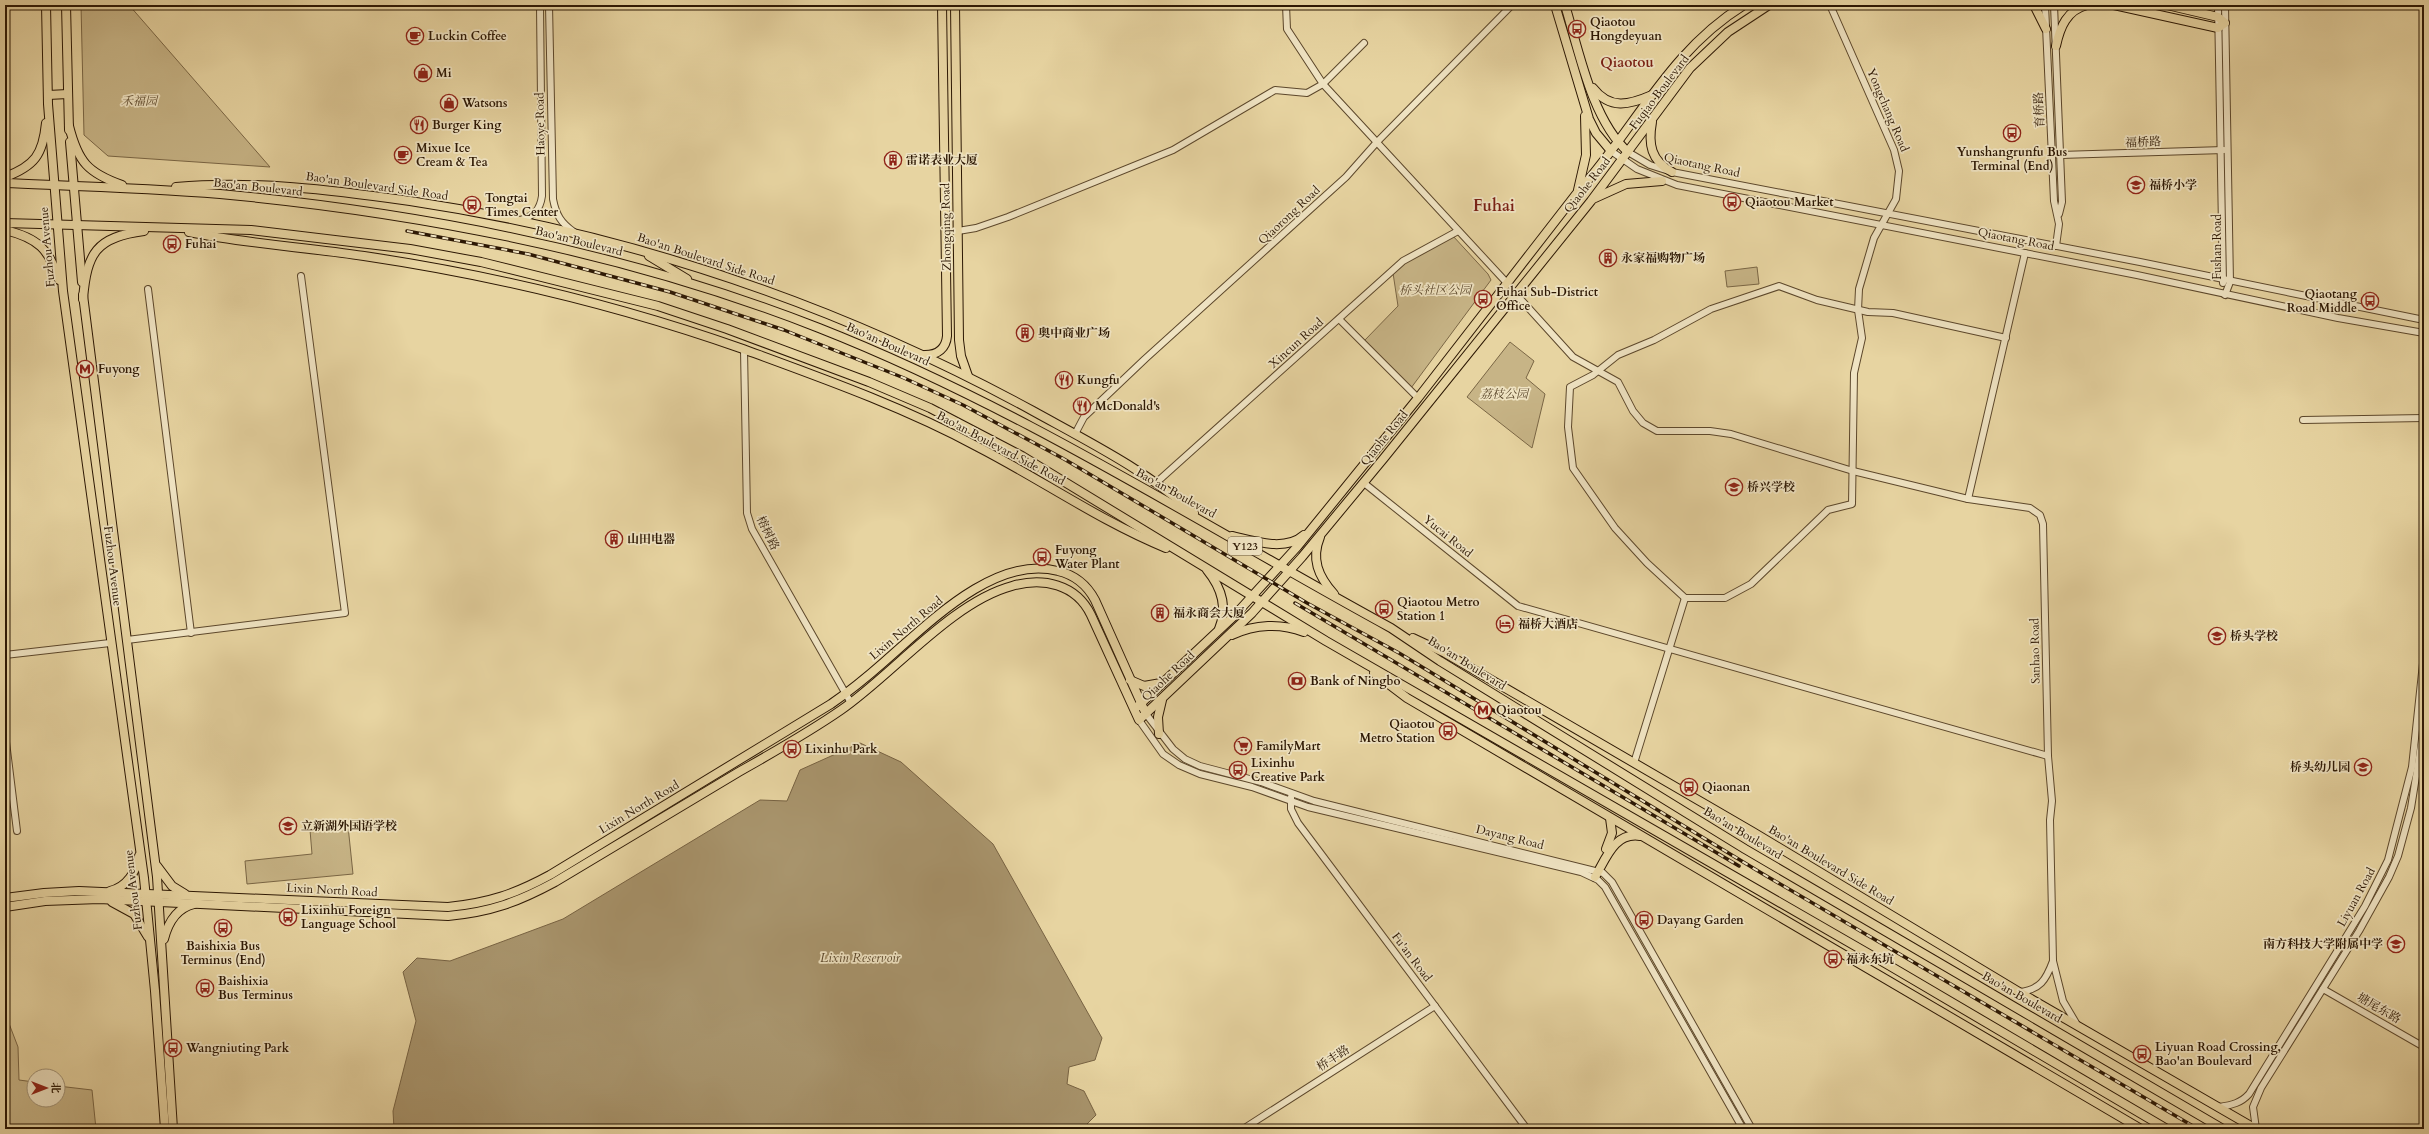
<svg xmlns="http://www.w3.org/2000/svg" width="2429" height="1134" font-family="Cardo,'Noto Serif SC',serif">
<rect width="100%" height="100%" fill="#e7d4a1"/>
<filter id="stains"><feTurbulence type="fractalNoise" baseFrequency=".005" numOctaves="4"/><feColorMatrix values="0 0 0 0 .2 0 0 0 0 .09 0 0 0 0 .02 0 0 0 .5 -.17"/></filter>
<radialGradient id="worn" r=".72"><stop offset=".6" stop-color="#630" stop-opacity="0"/><stop offset="1" stop-color="#630" stop-opacity=".3"/></radialGradient>
<g fill="#c7b486" stroke="#7a6645">
<path d="M81 5H129L270 167 108 156 84 135Z"/>
<path d="M1453 236 1488 274 1491 280 1411 388 1364 341 1398 306 1393 273 1404 263Z"/>
<path d="M1757 267 1759 284 1727 287 1725 271Z"/>
<path d="M1510 342 1534 361 1526 378 1545 394 1532 448 1467 397Z"/>
<path d="M348 826 353 874 247 884 245 861 312 854 310 830Z"/>
<path d="M5 1013 18 1047 19 1080 34 1082V1100H58V1086L92 1090 96 1129H5Z"/>
</g>
<path fill="#a8946c" stroke="#776242" d="M860 743 901 762 993 844 1102 1038 1095 1060 1069 1067 1067 1084 1084 1091 1096 1115 1082 1129H394L393 1111 416 1021 403 972 417 958 450 961 563 919 760 800 787 801 800 770Z"/>
<g fill="none" stroke-linecap="round" stroke-linejoin="round">
<defs>
<g id="minor">
<path d="M549 5 553 199C556 215 561 223 574 232"/>
<path d="M1286 5 1287 29 1323 84 1506 282"/>
<path d="M2045 5 2054 201 2059 224 2056 246"/>
<path d="M2054 5 2062 202 2059 214"/>
<path d="M2218 5 2223 283"/>
<path d="M2225 5 2230 282 2225 295"/>
<path d="M1611 151 1637 169 1677 185 2137 275 2338 318 2424 333"/>
<path d="M1628 152 1650 165 1672 172 2140 262 2424 320"/>
<path d="M2060 155 2224 150"/>
<path d="M520 220C534 216 540 210 542 196L540 5"/>
<path d="M958 231 976 228 1008 217 1173 150 1275 90 1307 93 1323 84 1364 43"/>
<path d="M148 289 191 633"/>
<path d="M1515 293 1573 357 1618 382 1633 411 1643 423 1657 431H1710L1731 434 1853 471 1968 499 2030 508 2040 515 2043 524 2048 756 2052 801 2050 820 2053 961"/>
<path d="M1339 319 1418 398"/>
<path d="M744 350 747 513 752 529 851 703"/>
<path d="M2303 420 2424 418"/>
<path d="M1075 434 1084 417 1145 359 1346 177 1377 142 1512 5"/>
<path d="M1157 482 1403 261 1458 231"/>
<path d="M1364 483 1518 606 2048 756"/>
<path d="M1968 499 2025 253"/>
<path d="M1685 598 1647 563 1615 528 1573 468 1568 427 1570 387 1593 375 1618 355 1654 340 1711 309 1779 286 1817 300 1868 312 1893 313 2006 338"/>
<path d="M127 640 345 613 301 276"/>
<path d="M5 655 110 643"/>
<path d="M1146 714 1173 749 1185 759 1200 766 1261 782 1314 801 1603 873 1612 882 1752 1129"/>
<path d="M1139 720 1163 754 1179 765 1200 774 1252 787 1308 807 1581 872 1598 880 1605 887 1743 1129"/>
<path d="M5 734 17 831"/>
<path d="M1634 763 1685 598H1725L1751 584 1828 510 1852 504 1854 373 1862 338 1858 310 1859 289 1874 238 1896 199 1899 171 1894 150 1830 5"/>
<path d="M1291 797V809L1298 823 1527 1129"/>
<path d="M2323 989 2424 1047"/>
<path d="M2019 992C2040 990 2046 980 2053 961L2063 1001 2076 1023"/>
<path d="M2219 1107C2232 1105 2241 1103 2249 1094L2365 906 2388 860 2412 767 2424 654"/>
<path d="M1243 1129 1435 1006"/>
<path d="M2256 1129 2253 1107 2261 1088 2359 931 2389 877 2398 856 2411 808 2424 726"/>
</g>
<g id="major">
<path d="M46 5 48 104 63 291 144 878 155 991 165 1129"/>
<path d="M66 5 69 130"/>
<path d="M955 5 959 340 961 356 968 376"/>
<path d="M1555 5 1589 119 1596 133 1611 151"/>
<path d="M1565 5C1579 51 1592 120 1628 152"/>
<path d="M2034 5 2046 29"/>
<path d="M2114 5 2218 28 2225 23 2218 17 2167 5"/>
<path d="M2056 46C2060 27 2067 10 2087 5"/>
<path d="M1593 88C1610 110 1629 105 1652 95"/>
<path d="M48 95 68 94"/>
<path d="M1652 122C1648 144 1651 161 1672 172"/>
<path d="M69 126C78 162 88 173 122 185"/>
<path d="M70 142 82 282"/>
<path d="M5 177C35 166 43 154 46 123"/>
<path d="M5 183C77 186 148 188 220 194 424 213 628 253 819 328 1020 407 1202 525 1391 628L1440 661 1745 849 2223 1129"/>
<path d="M176 187C254 180 332 190 410 201 629 234 839 305 1033 411 1089 442 1147 471 1194 513"/>
<path d="M1578 190 1586 155 1585 116"/>
<path d="M1595 198 1626 184 1662 181"/>
<path d="M5 223 251 230 410 249 481 262 658 306 727 329 869 382 930 408 1022 456 1326 641 1890 966 2167 1129"/>
<path d="M5 230C38 238 49 249 59 280"/>
<path d="M189 232C247 244 305 247 364 256 492 275 621 306 743 349 822 378 904 407 978 447 1042 480 1100 521 1166 548"/>
<path d="M649 256 687 279"/>
<path d="M83 295 157 877 173 1129"/>
<path d="M83 299C87 253 96 237 144 231"/>
<path d="M925 355C938 355 946 348 947 336L942 5"/>
<path d="M1232 536C1254 541 1285 552 1304 535"/>
<path d="M1320 537C1311 559 1318 576 1334 594"/>
<path d="M1207 570C1221 587 1228 607 1219 629"/>
<path d="M1232 635C1255 624 1281 623 1304 632"/>
<path d="M1413 638 1445 653 1753 832 2019 992 2256 1129"/>
<path d="M1374 673 1407 698 2141 1129"/>
<path d="M1130 680 1144 686 1161 683"/>
<path d="M1137 707 1234 616 1297 547 1418 398 1577 193C1635 129 1668 52 1744 5"/>
<path d="M1159 734 1158 717 1162 700"/>
<path d="M1606 849 1612 833 1610 818"/>
<path d="M157 866 172 886 185 894"/>
<path d="M1595 877C1606 859 1614 832 1640 836"/>
<path d="M110 891C127 887 136 872 139 856"/>
<path d="M5 898 44 893 79 891 448 907C489 903 515 894 550 875L831 704C850 691 867 677 884 662 927 625 995 554 1058 571 1075 575 1087 585 1095 600L1146 714"/>
<path d="M112 902 134 914 148 937"/>
<path d="M5 907 45 901 99 899 448 916C491 912 518 902 555 882 615 846 676 810 737 773 772 753 808 733 841 710 892 675 952 602 1012 586 1043 577 1076 584 1091 615L1139 720 1252 613 1302 557 1384 458 1591 201 1690 68 1728 32 1769 5"/>
<path d="M164 939C168 923 177 908 194 904"/>
</g>
</defs>
<use href="#minor" stroke="#5c472b" stroke-width="8"/>
<use href="#major" stroke="#2d1804" stroke-width="10"/>
<use href="#minor" stroke="#efe3c2" stroke-width="6"/>
<use href="#major" stroke="#e7d4a1" stroke-width="8"/>
<defs>
<g id="rail">
<path d="M407 231 528 254 670 292 784 330 904 378 963 405 1064 459 1307 603 1399 653 1763 874 2198 1129"/>
<path d="M1295 603 1739 866"/>
</g>
</defs>
<use href="#rail" stroke="#2d1804" stroke-width="3.5"/>
<use href="#rail" stroke="#efe3c2" stroke-width="2" stroke-dasharray="6" stroke-linecap="butt"/>
</g>
<defs>
<symbol id="bus-ring" viewBox="-11 -11 22 22"><circle r="9.5" fill="#efe3c2" stroke="#8f2418" stroke-width="1.5"/><path d="M-5-6H5V4H4V6H2V4H-2V6H-4V4H-5ZM-3.5-4V0h7V-4ZM-3.5 1.2v1.5H-2V1.2ZM2 1.2v1.5H3.5V1.2Z" fill="#8f2418"/></symbol>
<symbol id="cafe-ring" viewBox="-11 -11 22 22"><circle r="9.5" fill="#efe3c2" stroke="#8f2418" stroke-width="1.5"/><path d="M-5.5-4.5H6V0H3Q3 3.5 0 3.5H-2.5Q-5.5 3.5-5.5 0ZM3-3.2v2h1.7v-2ZM-6 4.5H4V6H-6Z" fill="#8f2418"/></symbol>
<symbol id="shop-ring" viewBox="-11 -11 22 22"><circle r="9.5" fill="#efe3c2" stroke="#8f2418" stroke-width="1.5"/><path d="M-5-2.5h2.3a2.7 3.5 0 0 1 5.4 0H5L5.5 6h-11ZM-1.5-2.5h3a1.5 2.3 0 0 0-3 0Z" fill="#8f2418"/></symbol>
<symbol id="restaurant-ring" viewBox="-11 -11 22 22"><circle r="9.5" fill="#efe3c2" stroke="#8f2418" stroke-width="1.5"/><path d="M-5-6h1v4h1v-4h1v4h1v-4h1v5L-1.5 .5V6h-2V.5L-5-1ZM5-6V6H3V1.5H1.5Q1.5-4 5-6Z" fill="#8f2418"/></symbol>
<symbol id="building-ring" viewBox="-11 -11 22 22"><circle r="9.5" fill="#efe3c2" stroke="#8f2418" stroke-width="1.5"/><path d="M-4-6H4V6H1V3H-1V6H-4ZM-2.5-4.3h1.7v1.8h-1.7ZM.8-4.3h1.7v1.8H.8ZM-2.5-1h1.7V.8h-1.7ZM.8-1h1.7V.8H.8Z" fill="#8f2418"/></symbol>
<symbol id="school-ring" viewBox="-11 -11 22 22"><circle r="9.5" fill="#efe3c2" stroke="#8f2418" stroke-width="1.5"/><path d="M0-5L7-2L0 1L-7-2ZM-4 1L0 2.5L4 1V4Q0 6-4 4Z" fill="#8f2418"/></symbol>
<symbol id="metro-ring" viewBox="-11 -11 22 22"><circle r="9.5" fill="#efe3c2" stroke="#8f2418" stroke-width="1.5"/><path d="M-5.5 5V-5H-3L0 0L3-5H5.5V5H3V-.5L0 4L-3-.5V5Z" fill="#8f2418"/></symbol>
<symbol id="hotel-ring" viewBox="-11 -11 22 22"><circle r="9.5" fill="#efe3c2" stroke="#8f2418" stroke-width="1.5"/><path d="M-6-4.5h1.5V1H6V5H4.5V3h-9V5H-6ZM-4 0a1.8 1.8 0 1 1 3.6 0ZM.5 0V-2.5h3Q6-2.5 6 0Z" fill="#8f2418"/></symbol>
<symbol id="bank-ring" viewBox="-11 -11 22 22"><circle r="9.5" fill="#efe3c2" stroke="#8f2418" stroke-width="1.5"/><path d="M-6-4H6V4H-6ZM0-2.3a2.3 2.3 0 1 0 0 4.6a2.3 2.3 0 1 0 0-4.6Z" fill="#8f2418"/></symbol>
<symbol id="supermarket-ring" viewBox="-11 -11 22 22"><circle r="9.5" fill="#efe3c2" stroke="#8f2418" stroke-width="1.5"/><path d="M-6-5.5h2.5l.6 2H6L4.5 2H-2.5L-4.4-4H-6ZM-1.5 3.2a1.3 1.3 0 1 0 .1 0ZM3 3.2a1.3 1.3 0 1 0 .1 0Z" fill="#8f2418"/></symbol>
</defs>
<g fill-rule="evenodd">
<use href="#bus-ring" x="1567" y="19" width="20" height="20"/>
<use href="#cafe-ring" x="405" y="26" width="20" height="20"/>
<use href="#shop-ring" x="413" y="63" width="20" height="20"/>
<use href="#shop-ring" x="439" y="93" width="20" height="20"/>
<use href="#restaurant-ring" x="409" y="115" width="20" height="20"/>
<use href="#bus-ring" x="2002" y="123" width="20" height="20"/>
<use href="#cafe-ring" x="393" y="145" width="20" height="20"/>
<use href="#building-ring" x="883" y="150" width="20" height="20"/>
<use href="#school-ring" x="2126" y="175" width="20" height="20"/>
<use href="#bus-ring" x="1722" y="192" width="20" height="20"/>
<use href="#bus-ring" x="462" y="195" width="20" height="20"/>
<use href="#bus-ring" x="162" y="234" width="20" height="20"/>
<use href="#building-ring" x="1598" y="248" width="20" height="20"/>
<use href="#bus-ring" x="1473" y="289" width="20" height="20"/>
<use href="#bus-ring" x="2360" y="291" width="20" height="20"/>
<use href="#building-ring" x="1015" y="323" width="20" height="20"/>
<use href="#metro-ring" x="75" y="359" width="20" height="20"/>
<use href="#restaurant-ring" x="1054" y="370" width="20" height="20"/>
<use href="#restaurant-ring" x="1072" y="396" width="20" height="20"/>
<use href="#school-ring" x="1724" y="477" width="20" height="20"/>
<use href="#building-ring" x="604" y="529" width="20" height="20"/>
<use href="#bus-ring" x="1032" y="547" width="20" height="20"/>
<use href="#bus-ring" x="1374" y="599" width="20" height="20"/>
<use href="#building-ring" x="1150" y="603" width="20" height="20"/>
<use href="#hotel-ring" x="1495" y="614" width="20" height="20"/>
<use href="#school-ring" x="2207" y="626" width="20" height="20"/>
<use href="#bank-ring" x="1287" y="671" width="20" height="20"/>
<use href="#metro-ring" x="1473" y="700" width="20" height="20"/>
<use href="#bus-ring" x="1438" y="721" width="20" height="20"/>
<use href="#supermarket-ring" x="1233" y="736" width="20" height="20"/>
<use href="#bus-ring" x="782" y="739" width="20" height="20"/>
<use href="#school-ring" x="2353" y="757" width="20" height="20"/>
<use href="#bus-ring" x="1228" y="760" width="20" height="20"/>
<use href="#bus-ring" x="1679" y="777" width="20" height="20"/>
<use href="#school-ring" x="278" y="816" width="20" height="20"/>
<use href="#bus-ring" x="278" y="907" width="20" height="20"/>
<use href="#bus-ring" x="1634" y="910" width="20" height="20"/>
<use href="#bus-ring" x="213" y="918" width="20" height="20"/>
<use href="#school-ring" x="2386" y="934" width="20" height="20"/>
<use href="#bus-ring" x="1823" y="949" width="20" height="20"/>
<use href="#bus-ring" x="195" y="978" width="20" height="20"/>
<use href="#bus-ring" x="163" y="1038" width="20" height="20"/>
<use href="#bus-ring" x="2132" y="1044" width="20" height="20"/>
</g>
<g text-anchor="middle" stroke-width="3.5" stroke-linejoin="round" paint-order="stroke">
<rect fill="#efe3c2" stroke="#67553d" stroke-width="1" x="1228" y="537" width="34" height="18" rx="3"/>
<g font-size="11" font-weight="bold" fill="#2d1804">
<text x="1245" y="550">Y123</text>
</g>
<g font-size="12" font-weight="bold" fill="#2d1804" stroke="#efe3c2" text-anchor="start">
<text x="1590" y="26">Qiaotou<tspan x="1590" dy="14">Hongdeyuan</tspan></text>
<text x="428" y="40">Luckin Coffee</text>
<text x="436" y="77">Mi</text>
<text x="462" y="107">Watsons</text>
<text x="432" y="129">Burger King</text>
<text x="416" y="152">Mixue Ice<tspan x="416" dy="14">Cream &amp; Tea</tspan></text>
<text x="2012" y="156" text-anchor="middle">Yunshangrunfu Bus<tspan x="2012" dy="14">Terminal (End)</tspan></text>
<text x="906" y="164">雷诺表业大厦</text>
<text x="2149" y="189">福桥小学</text>
<text x="485" y="202">Tongtai<tspan x="485" dy="14">Times Center</tspan></text>
<text x="1745" y="206">Qiaotou Market</text>
<text x="185" y="248">Fuhai</text>
<text x="1621" y="262">永家福购物广场</text>
<text x="1496" y="296">Fuhai Sub-District<tspan x="1496" dy="14">Office</tspan></text>
<text x="2357" y="298" text-anchor="end">Qiaotang<tspan x="2357" dy="14">Road Middle</tspan></text>
<text x="1038" y="337">奥中商业广场</text>
<text x="98" y="373">Fuyong</text>
<text x="1077" y="384">Kungfu</text>
<text x="1095" y="410">McDonald's</text>
<text x="1747" y="491">桥兴学校</text>
<text x="627" y="543">山田电器</text>
<text x="1055" y="554">Fuyong<tspan x="1055" dy="14">Water Plant</tspan></text>
<text x="1397" y="606">Qiaotou Metro<tspan x="1397" dy="14">Station 1</tspan></text>
<text x="1173" y="617">福永商会大厦</text>
<text x="1518" y="628">福桥大酒店</text>
<text x="2230" y="640">桥头学校</text>
<text x="1310" y="685">Bank of Ningbo</text>
<text x="1496" y="714">Qiaotou</text>
<text x="1435" y="728" text-anchor="end">Qiaotou<tspan x="1435" dy="14">Metro Station</tspan></text>
<text x="1256" y="750">FamilyMart</text>
<text x="805" y="753">Lixinhu Park</text>
<text x="1251" y="767">Lixinhu<tspan x="1251" dy="14">Creative Park</tspan></text>
<text x="2350" y="771" text-anchor="end">桥头幼儿园</text>
<text x="1702" y="791">Qiaonan</text>
<text x="301" y="830">立新湖外国语学校</text>
<text x="301" y="914">Lixinhu Foreign<tspan x="301" dy="14">Language School</tspan></text>
<text x="1657" y="924">Dayang Garden</text>
<text x="2383" y="948" text-anchor="end">南方科技大学附属中学</text>
<text x="223" y="950" text-anchor="middle">Baishixia Bus<tspan x="223" dy="14">Terminus (End)</tspan></text>
<text x="1846" y="963">福永东坑</text>
<text x="218" y="985">Baishixia<tspan x="218" dy="14">Bus Terminus</tspan></text>
<text x="2155" y="1051">Liyuan Road Crossing,<tspan x="2155" dy="14">Bao'an Boulevard</tspan></text>
<text x="186" y="1052">Wangniuting Park</text>
</g>
<g font-size="12" fill="#2d1804" stroke="#efe3c2">
<text transform="translate(1659 92) rotate(-53)" y="4">Fuqiao Boulevard</text>
<text transform="translate(1888 110) rotate(67)" y="4">Yongchang Road</text>
<text transform="translate(2039 110) rotate(-93)" y="4">育桥路</text>
<text transform="translate(540 124) rotate(-91)" y="4">Haoye Road</text>
<text transform="translate(2143 142) rotate(-2)" y="4">福桥路</text>
<text transform="translate(1702 165) rotate(12)" y="4">Qiaotang Road</text>
<text transform="translate(1587 185) rotate(-52)" y="4">Qiaohe Road</text>
<text transform="translate(377 186) rotate(8)" y="4">Bao'an Boulevard Side Road</text>
<text transform="translate(258 187) rotate(6)" y="4">Bao'an Boulevard</text>
<text transform="translate(1289 215) rotate(-43)" y="4">Qiaorong Road</text>
<text transform="translate(946 227) rotate(-91)" y="4">Zhongqing Road</text>
<text transform="translate(2016 239) rotate(11)" y="4">Qiaotang Road</text>
<text transform="translate(579 241) rotate(14)" y="4">Bao'an Boulevard</text>
<text transform="translate(47 247) rotate(-95)" y="4">Fuzhou Avenue</text>
<text transform="translate(2217 247) rotate(-90)" y="4">Fushan Road</text>
<text transform="translate(706 259) rotate(18)" y="4">Bao'an Boulevard Side Road</text>
<text transform="translate(1296 343) rotate(-42)" y="4">Xincun Road</text>
<text transform="translate(888 344) rotate(24)" y="4">Bao'an Boulevard</text>
<text transform="translate(1384 438) rotate(-51)" y="4">Qiaohe Road</text>
<text transform="translate(1001 448) rotate(28)" y="4">Bao'an Boulevard Side Road</text>
<text transform="translate(1176 493) rotate(29)" y="4">Bao'an Boulevard</text>
<text transform="translate(768 533) rotate(64)" y="4">榕树路</text>
<text transform="translate(1448 536) rotate(39)" y="4">Yucai Road</text>
<text transform="translate(113 566) rotate(83)" y="4">Fuzhou Avenue</text>
<text transform="translate(906 628) rotate(-40)" y="4">Lixin North Road</text>
<text transform="translate(2035 651) rotate(-91)" y="4">Sanhao Road</text>
<text transform="translate(1467 663) rotate(32)" y="4">Bao'an Boulevard</text>
<text transform="translate(1168 676) rotate(-43)" y="4">Qiaohe Road</text>
<text transform="translate(639 807) rotate(-31)" y="4">Lixin North Road</text>
<text transform="translate(1743 833) rotate(31)" y="4">Bao'an Boulevard</text>
<text transform="translate(1510 837) rotate(14)" y="4">Dayang Road</text>
<text transform="translate(1831 865) rotate(31)" y="4">Bao'an Boulevard Side Road</text>
<text transform="translate(133 890) rotate(-97)" y="4">Fuzhou Avenue</text>
<text transform="translate(332 890) rotate(3)" y="4">Lixin North Road</text>
<text transform="translate(2356 897) rotate(-61)" y="4">Liyuan Road</text>
<text transform="translate(1412 957) rotate(53)" y="4">Fu'an Road</text>
<text transform="translate(2022 997) rotate(30)" y="4">Bao'an Boulevard</text>
<text transform="translate(2379 1008) rotate(30)" y="4">塘尾东路</text>
<text transform="translate(1333 1058) rotate(-33)" y="4">桥丰路</text>
</g>
<g font-size="12" font-style="italic" fill="#5b472b" stroke="#efe3c2">
<text x="139" y="105">禾福园</text>
<text x="1435" y="294">桥头社区公园</text>
<text x="1504" y="398">荔枝公园</text>
</g>
<g font-size="13" font-style="italic" fill="#5e4a2e" stroke="#efe3c2">
<text x="860" y="962">Lixin Reservoir</text>
</g>
<g font-size="14" font-weight="bold" fill="#7a1f14" stroke="#efe3c2">
<text x="1627" y="67">Qiaotou</text>
</g>
<g font-size="16" font-weight="bold" fill="#7a1f14" stroke="#efe3c2">
<text x="1494" y="211">Fuhai</text>
</g>
</g>
<rect width="2429" height="1134" fill="none" stroke="#e7d4a1" stroke-width="20"/>
<rect x="6" y="6" width="2417" height="1122" fill="none" stroke="#2d1804" stroke-width="2"/>
<rect x="10" y="10" width="2409" height="1114" fill="none" stroke="#2d1804"/>
<g transform="translate(46 1088) rotate(90)"><circle r="19" fill="#efe3c2" stroke="#a19276"/>
<path d="M0-3L7 15L0 10L-7 15Z" fill="#8f2418"/>
<text y="-6" font-size="11" font-weight="bold" text-anchor="middle" fill="#2d1804">北</text>
</g>
<rect width="100%" height="100%" filter="url(#stains)"/>
<rect width="100%" height="100%" fill="url(#worn)"/>
</svg>
